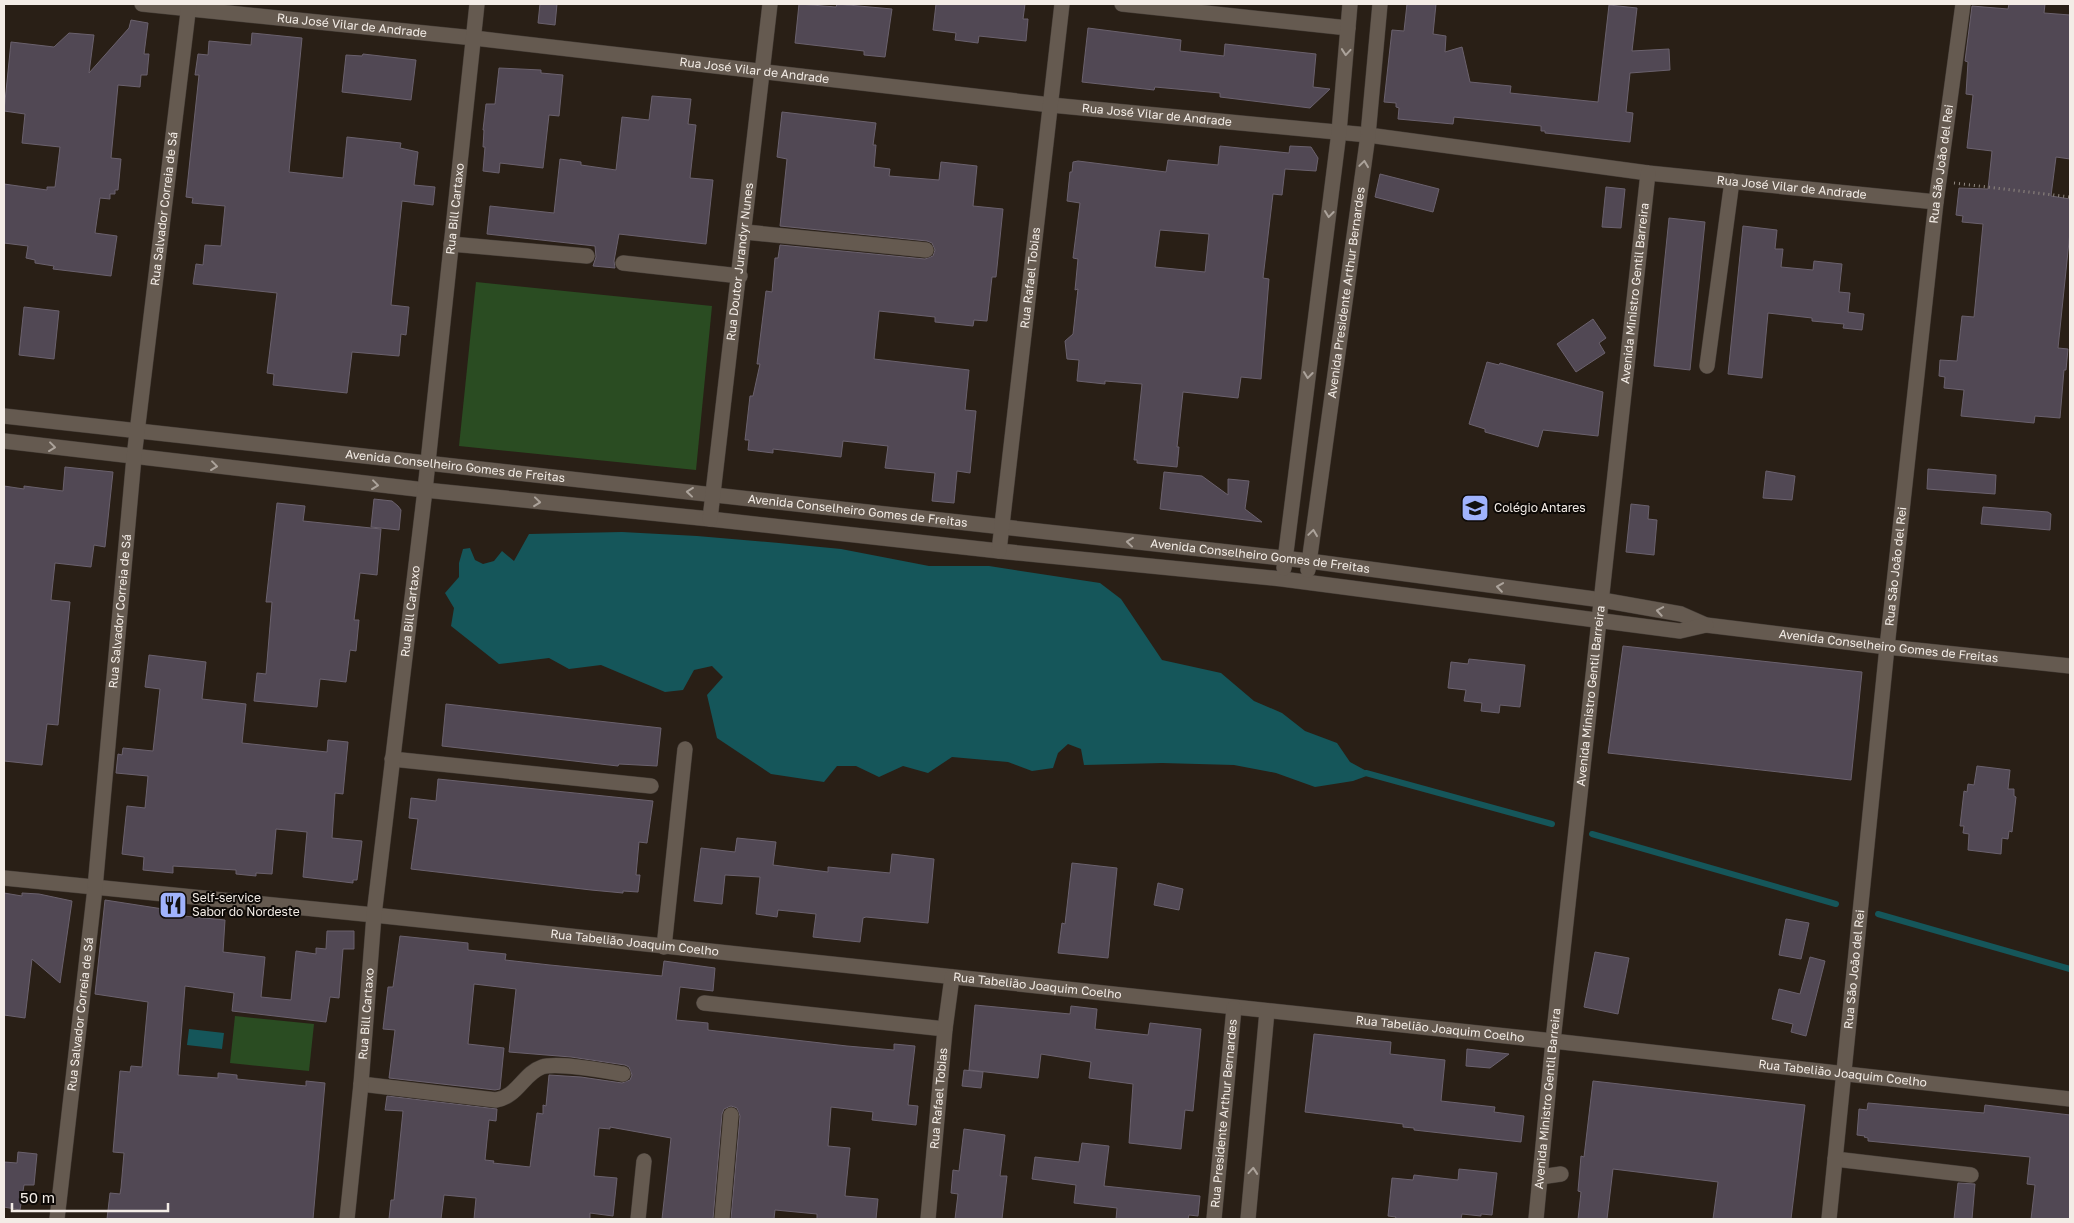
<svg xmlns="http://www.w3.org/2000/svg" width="2074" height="1223" font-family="'Golos Text',sans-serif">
<rect width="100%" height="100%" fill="#291f16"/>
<g fill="#2a4c22">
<path d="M476 282 712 306 696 470 459 446Z"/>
<path d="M235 1016 314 1024 309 1071 230 1063Z"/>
</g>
<g fill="#15565a">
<path d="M622 532 697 536 779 543 841 549 929 566H989L1100 583 1121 599 1162 660 1221 673 1254 701 1282 713 1305 731 1337 743 1350 762 1372 774 1353 781 1315 787 1276 773 1234 765 1162 763 1084 765 1081 749 1068 744 1058 753 1053 768 1032 771 1008 762 952 757 928 773 903 766 879 777 856 766H837L824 782 771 774 717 738 707 695 723 677 712 666 694 670 683 690 665 692 601 665 569 669 549 658 499 664 451 626 454 608 445 593 459 577V563L463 549 470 548 475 560 483 564 494 561 502 551 514 561 529 534Z"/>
<path d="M189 1029 224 1033 222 1049 187 1045Z"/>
</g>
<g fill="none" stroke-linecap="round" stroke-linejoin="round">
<g stroke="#15565a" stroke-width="6">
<path d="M1366 773 1552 824"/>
<path d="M1592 834 1836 904"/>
<path d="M1878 914 2070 969"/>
</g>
</g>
<g fill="#514854" stroke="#6a616d" fill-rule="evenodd">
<path d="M540 4H557L555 25 538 23Z"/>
<path d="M799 4 836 7 837 4 892 9 885 57 864 55V51L795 43Z"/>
<path d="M936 4H1025L1023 19H1028L1026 41 979 36 978 43 955 40 956 33 933 30Z"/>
<path d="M1407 4H1436L1433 34 1446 36 1445 52 1462 47 1470 82 1511 86 1510 93 1598 102 1609 5 1637 8 1632 51 1669 49 1670 70 1630 73 1626 112 1633 113 1630 142 1545 133V131H1541V126L1454 117 1453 124 1398 119 1399 108 1396 107V103L1384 102 1392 30 1404 31Z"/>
<path d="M2009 4H2045L2044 13 2070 15V159L2056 157 2051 196 2070 199V232L2058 348 2068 349 2066 370H2064L2060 418 2035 416 2034 423 1961 416 1964 390 1944 388 1945 377 1939 376 1940 360 1957 361 1962 316 1974 317 1978 276 1983 224 1962 222 1963 216 1956 215 1959 188 1988 189 1992 151 1967 148 1973 95 1966 94 1968 62 1965 61 1972 6 2008 9Z"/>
<path d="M131 20 148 23 144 54H149L147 75H141L140 87 118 85 111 158 121 159 118 190H115V194H110V199L100 198 95 233 117 236 111 276 53 269 54 266 35 263V260L26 258 28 246 4 243V184L47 190V187H55L60 147 22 143 25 114 4 111 11 42 54 47 69 33 94 35 89 73 129 28Z"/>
<path d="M1088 28 1181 40 1180 51 1224 56 1225 44 1316 54 1313 87 1330 89 1310 108 1220 97V93L1155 87 1154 90 1082 82Z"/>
<path d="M252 33 302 38 289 172 343 178 347 137 401 143 400 148 418 152 414 185 435 187 433 205 402 201 391 305 409 307 406 335 401 334 399 356 352 352 347 393 273 385 274 374 267 373 277 293 193 284 196 264 203 265 205 245 221 246 225 206 192 203 193 198 186 197 199 75H195L198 54 208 55 209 41 251 45Z"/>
<path d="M363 54 416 60 411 100 342 92 346 55 362 56Z"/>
<path d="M499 68 541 70V73L563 75 559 116 549 115 543 168 500 163 499 173 483 171 485 147H483L484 130H483L486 104H495Z"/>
<path d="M652 96 691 99 688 124 696 125 690 178 713 180 706 244 619 234 614 261 615 268 593 266 596 257 595 246 487 234 490 206 554 213 560 159 581 162V165L616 170 622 117 649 120Z"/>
<path d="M782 112 876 123 873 145H876L874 167 890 169 889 176 939 180 941 162 977 166 973 206 1003 209 996 277H992L987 321 974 320 973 326 935 322V317L879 311 874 359 969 370 965 410 976 411 970 473 957 471 954 503 932 501 935 473 885 468 888 446 843 441 841 457 773 449V453L748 450 749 440H745L750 396H753L760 364H757L766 291 772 292 775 258H778L780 245 925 259 933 256 935 250 932 243 927 241 780 226 787 159 777 157Z"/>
<path d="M1220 146 1289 153 1290 146 1311 147 1318 158 1316 171 1285 169 1282 195 1273 194 1263 278 1269 279 1261 379 1241 377 1238 398 1183 392 1177 447H1179L1177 467 1137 463V460H1134L1142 384 1105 381V384L1077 381 1079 360 1067 359 1065 341 1073 334 1078 289 1075 290 1078 259 1073 258 1080 203 1067 201 1070 172H1072L1073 162 1078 161 1166 172 1168 160 1218 165ZM1160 230 1209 234 1205 272 1155 267Z"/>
<path d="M1380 174 1439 189 1433 212 1375 197Z"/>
<path d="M1606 187 1625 189 1621 228 1602 227Z"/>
<path d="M1669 218 1705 222 1690 370 1654 366Z"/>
<path d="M1743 226 1777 230 1775 249H1783L1781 267 1813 270 1814 261 1842 264 1839 292 1850 293 1848 312 1864 314 1862 330 1843 328 1844 324 1812 321V318L1768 313 1762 378 1728 374Z"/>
<path d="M24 307 59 311 54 359 19 355Z"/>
<path d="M1593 319 1606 338 1599 343 1605 353 1576 372 1557 344Z"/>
<path d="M1487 362 1499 365 1500 363 1603 392 1598 436 1543 430 1538 447 1485 432V429L1469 424Z"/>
<path d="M65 467 113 472 105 547 94 545 91 567 55 563 51 600 70 602 58 725 47 724 42 765 4 761V486L24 489V486L63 491Z"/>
<path d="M1928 469 1996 475 1995 494 1927 489Z"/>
<path d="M1766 471 1795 476 1792 500 1763 498Z"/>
<path d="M1164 472 1202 476 1228 495V479L1249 481 1245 509 1262 522 1160 509Z"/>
<path d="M374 499 392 501 398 506 401 510 399 530 371 527Z"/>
<path d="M277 503 305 506 303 521 381 529 377 575 360 573 354 620H359L356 651 350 650 346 682 320 679 317 707 254 701 257 673 266 674 272 602H266Z"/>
<path d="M1631 504 1649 506 1648 519 1657 520 1654 555 1626 552Z"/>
<path d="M1983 507 2048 512 2051 514 2050 530 1981 524Z"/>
<path d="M1623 646 1862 672 1851 780 1608 753Z"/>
<path d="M149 655 206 662 202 699 246 704 242 743 327 752 328 740 348 742 343 794 335 793 332 838 362 841 357 880H353V883L303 877 307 832 276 829 272 874 256 873V876L236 874V870L173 866V873L143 870 144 857 122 854 127 806 145 808 148 776 116 773 118 754 122 755 123 748 153 751 160 689 145 687Z"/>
<path d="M1469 659 1525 665 1520 707 1500 705 1499 713 1481 711 1482 703 1464 701 1466 690 1448 688 1451 662 1468 664Z"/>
<path d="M446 704 661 728 657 766 619 764 618 766 442 746Z"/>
<path d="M1977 766 2010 770 2008 789H2014V796L2016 797 2012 832 2009 831 2008 839 2002 838 2001 854 1968 850 1969 834 1963 833 1964 826H1960L1964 791 1967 792 1968 784 1974 785Z"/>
<path d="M438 779 653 801 647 843 639 842 636 875H640L638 892 623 891V893L591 890 411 869 418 819 409 818 411 798 436 801Z"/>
<path d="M737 838 776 842 773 865 828 872V867L890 873 892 854 934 859 928 923 866 917 863 918 860 942 813 937 816 914 778 910 777 917 756 914 760 877 725 875 722 904 694 901 701 848 735 852Z"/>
<path d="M1072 863 1117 868 1108 958 1058 953 1062 923 1065 924Z"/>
<path d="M1158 883 1183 889 1179 910 1154 905Z"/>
<path d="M4 893 22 896V893L39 894 72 901 60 983 32 959 25 1018 4 1015Z"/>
<path d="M105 900 163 909 162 914 225 920 223 952 265 957 261 997 291 1000 296 951 316 954V948L326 949 327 931H354V949H343L339 998 330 997 326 1022 232 1011 234 993 185 986 178 1075 218 1078V1073L237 1075V1079L306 1086V1081L325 1083 313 1219H107L110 1193 120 1194 121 1188 124 1153 113 1152 120 1071 130 1072 131 1066 142 1067 148 1002 95 994Z"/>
<path d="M1786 919 1809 923 1801 959 1779 955Z"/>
<path d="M400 936 468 943V950L506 954 505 960 550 965 662 976 664 961 715 968 713 991 680 987 676 1020 708 1023V1030L847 1046 894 1050V1044L915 1046 908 1105 918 1106 916 1125 872 1120 873 1112 831 1107 828 1146 850 1148 845 1196 878 1199 876 1219H817V1214L775 1210 774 1219H731L740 1116 737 1108 731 1106 724 1109 722 1114 713 1219H662L671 1138 610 1127V1129L599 1128 594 1176 617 1178 613 1216 590 1213V1219H474L476 1198 444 1195 441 1219H389L391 1200H394L403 1111 385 1110 387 1096 497 1109 496 1121 489 1120 485 1160 494 1161 493 1163 530 1167 537 1113 543 1114V1105L546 1106 549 1075 581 1077 622 1083 630 1080 632 1075 629 1067 625 1065 571 1057 509 1052 516 989 474 984 468 1044 504 1048 500 1089 495 1090 389 1078 395 1030 383 1029 388 987H393Z"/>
<path d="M1595 952 1629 958 1618 1014 1584 1007Z"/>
<path d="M1810 957 1825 961 1806 1036 1791 1032 1793 1024 1772 1019 1779 989 1800 994Z"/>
<path d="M975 1005 1070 1014 1071 1006 1097 1009 1095 1029 1148 1035 1150 1023 1201 1029 1193 1111 1185 1110 1181 1149 1129 1143 1133 1084 1089 1078 1091 1062 1041 1054 1038 1078 969 1070Z"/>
<path d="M1314 1034 1391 1042 1390 1054 1445 1060 1441 1101 1495 1107 1494 1112 1524 1116 1521 1142 1414 1130V1128L1403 1127V1124L1305 1112Z"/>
<path d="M1467 1049 1509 1054 1490 1068 1466 1066Z"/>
<path d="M964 1070 983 1072 981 1088 962 1086Z"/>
<path d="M1593 1081 1805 1105 1791 1219H1713L1718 1182 1613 1169 1607 1219H1578L1581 1192 1578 1191 1581 1156 1584 1157Z"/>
<path d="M1868 1103 1984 1113 1985 1105 2070 1115V1219H2031L2035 1185 2027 1184 2030 1157 1868 1141V1138L1864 1137 1865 1136 1857 1135 1859 1109 1867 1110Z"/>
<path d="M964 1129 1005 1135 1000 1176H1007L1002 1219H955L958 1194 951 1193 953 1170 959 1171Z"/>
<path d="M1082 1143 1109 1146 1104 1186 1200 1196 1198 1216 1189 1215 1188 1219H1116L1117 1208 1074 1203 1076 1185 1032 1179 1035 1157 1079 1162Z"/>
<path d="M18 1152 37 1154 34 1185H24L20 1210 4 1207V1162L17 1163Z"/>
<path d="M1459 1169 1497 1173 1492 1215 1481 1214V1216L1462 1214 1461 1219H1395L1396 1217 1388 1216 1392 1178 1413 1180 1414 1175 1458 1180Z"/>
<path d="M1958 1183 1975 1184 1972 1219H1954Z"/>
</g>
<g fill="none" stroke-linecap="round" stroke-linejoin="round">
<defs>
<g id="minor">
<path id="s1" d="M142 4 474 38 1051 105 1368 135 1648 173 1936 202"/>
<path d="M1122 4 1348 28"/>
<path d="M745 232 926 250"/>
<path d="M451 244 587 256"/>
<path d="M623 263 740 276"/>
<path d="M1707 366 1732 181"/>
<path id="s2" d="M4 416 1309 561 1602 600 1681 614 1706 625 1887 647 2070 666"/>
<path d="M4 441 425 490 710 519 999 551 1282 579 1680 631 1706 625"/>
<path id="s3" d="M710 519 770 4"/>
<path id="s4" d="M999 551 1062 4"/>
<path d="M1284 568 1339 132 1350 4"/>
<path id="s5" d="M1308 570 1368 135 1380 4"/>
<path d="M392 759 651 786"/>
<path id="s6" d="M4 878 374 915 1553 1041 2070 1099"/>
<path d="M664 947 685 749"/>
<path d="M704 1003 945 1029"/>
<path d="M361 1084 496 1100C517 1097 524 1073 542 1067 558 1062 605 1071 623 1074"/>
<path d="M1835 1159 1971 1175"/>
<path d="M1540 1177 1561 1174"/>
<path id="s7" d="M57 1219 95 888 134 457 189 4"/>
<path id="s8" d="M347 1219 361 1084 374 915 425 490 477 4"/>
<path d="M638 1219 644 1161"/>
<path d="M722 1219 731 1115"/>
<path id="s9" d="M928 1219 945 1029 952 977"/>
<path id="s10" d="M1214 1219 1234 1008"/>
<path d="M1248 1219 1267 1011"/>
<path id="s11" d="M1536 1219 1553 1041 1648 173"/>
<path id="s12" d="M1829 1219 1887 647 1936 202 1963 4"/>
</g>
</defs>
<use href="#minor" stroke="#433b35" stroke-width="16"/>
<path stroke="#918981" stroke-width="3" stroke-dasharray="1 4" stroke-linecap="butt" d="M1954 183 2070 197"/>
<use href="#minor" stroke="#655a50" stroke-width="15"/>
</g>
<defs><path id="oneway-chevron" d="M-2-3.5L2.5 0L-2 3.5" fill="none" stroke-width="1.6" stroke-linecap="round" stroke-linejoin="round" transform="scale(1.25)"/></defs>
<g stroke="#aca39b">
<use href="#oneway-chevron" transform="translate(1346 52) rotate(95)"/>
<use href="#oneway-chevron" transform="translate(1364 164) rotate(-82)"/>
<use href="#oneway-chevron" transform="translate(1329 214) rotate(97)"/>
<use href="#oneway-chevron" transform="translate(1308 375) rotate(97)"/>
<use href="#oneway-chevron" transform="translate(52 447) rotate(7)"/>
<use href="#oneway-chevron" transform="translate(214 466) rotate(7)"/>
<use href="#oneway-chevron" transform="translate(375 485) rotate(7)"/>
<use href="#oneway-chevron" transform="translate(690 492) rotate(-174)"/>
<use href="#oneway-chevron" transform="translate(537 502) rotate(6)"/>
<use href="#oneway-chevron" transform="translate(1313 533) rotate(-82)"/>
<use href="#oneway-chevron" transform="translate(1130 542) rotate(-174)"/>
<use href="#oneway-chevron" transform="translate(1500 587) rotate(-172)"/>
<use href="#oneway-chevron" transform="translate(1660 611) rotate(-170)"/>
<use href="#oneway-chevron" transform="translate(1253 1171) rotate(-85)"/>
</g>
<defs>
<symbol id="school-square" viewBox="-11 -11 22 22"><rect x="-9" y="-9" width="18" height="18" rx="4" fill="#a0b3fd" stroke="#0e0a07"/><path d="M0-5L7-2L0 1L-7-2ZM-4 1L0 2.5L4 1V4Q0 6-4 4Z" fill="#111"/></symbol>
<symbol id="restaurant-square" viewBox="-11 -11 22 22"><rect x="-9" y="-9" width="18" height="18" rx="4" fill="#a0b3fd" stroke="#0e0a07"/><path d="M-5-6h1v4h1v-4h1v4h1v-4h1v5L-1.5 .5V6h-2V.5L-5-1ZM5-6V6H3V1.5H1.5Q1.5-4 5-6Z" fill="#111"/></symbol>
</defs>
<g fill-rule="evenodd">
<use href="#school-square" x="1459" y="492" width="32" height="32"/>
<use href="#restaurant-square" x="157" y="889" width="32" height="32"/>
</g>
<g text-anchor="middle" stroke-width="4" stroke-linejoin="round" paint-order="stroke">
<g font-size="12" fill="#f3ece6" stroke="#0e0a07">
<text dy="4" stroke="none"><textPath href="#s1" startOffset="211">Rua José Vilar de Andrade</textPath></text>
<text dy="4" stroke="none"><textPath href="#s1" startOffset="616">Rua José Vilar de Andrade</textPath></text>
<text dy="4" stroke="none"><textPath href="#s1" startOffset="1021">Rua José Vilar de Andrade</textPath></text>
<text dy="4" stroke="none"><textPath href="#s12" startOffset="1061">Rua São João del Rei</textPath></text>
<text dy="4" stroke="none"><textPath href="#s1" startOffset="1660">Rua José Vilar de Andrade</textPath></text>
<text dy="4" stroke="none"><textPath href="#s7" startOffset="1016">Rua Salvador Correia de Sá</textPath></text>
<text dy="4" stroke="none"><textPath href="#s8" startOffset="1016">Rua Bill Cartaxo</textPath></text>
<text dy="4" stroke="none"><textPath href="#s3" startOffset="259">Rua Doutor Jurandyr Nunes</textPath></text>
<text dy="4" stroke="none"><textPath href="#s4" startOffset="275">Rua Rafael Tobias</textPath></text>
<text dy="4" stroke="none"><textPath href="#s5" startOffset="280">Avenida Presidente Arthur Bernardes</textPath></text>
<text dy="4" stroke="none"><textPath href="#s11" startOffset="931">Avenida Ministro Gentil Barreira</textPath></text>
<text dy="4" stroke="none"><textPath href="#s2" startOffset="454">Avenida Conselheiro Gomes de Freitas</textPath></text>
<text dy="4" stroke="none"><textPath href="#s2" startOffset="859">Avenida Conselheiro Gomes de Freitas</textPath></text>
<text dy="4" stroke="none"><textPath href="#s2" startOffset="1264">Avenida Conselheiro Gomes de Freitas</textPath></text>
<text dy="4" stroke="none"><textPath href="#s12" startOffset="656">Rua São João del Rei</textPath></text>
<text dy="4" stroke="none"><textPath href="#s7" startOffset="611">Rua Salvador Correia de Sá</textPath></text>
<text dy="4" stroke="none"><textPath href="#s8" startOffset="611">Rua Bill Cartaxo</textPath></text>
<text dy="4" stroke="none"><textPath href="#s2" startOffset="1900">Avenida Conselheiro Gomes de Freitas</textPath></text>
<text dy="4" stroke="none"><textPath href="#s11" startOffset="526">Avenida Ministro Gentil Barreira</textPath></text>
<text dy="4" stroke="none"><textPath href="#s6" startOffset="634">Rua Tabelião Joaquim Coelho</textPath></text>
<text dy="4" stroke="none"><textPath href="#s12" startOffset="251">Rua São João del Rei</textPath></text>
<text dy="4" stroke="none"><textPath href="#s6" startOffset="1039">Rua Tabelião Joaquim Coelho</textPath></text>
<text dy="4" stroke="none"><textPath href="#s7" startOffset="206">Rua Salvador Correia de Sá</textPath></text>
<text dy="4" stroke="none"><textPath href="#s8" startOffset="206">Rua Bill Cartaxo</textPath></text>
<text dy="4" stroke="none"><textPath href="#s6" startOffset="1444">Rua Tabelião Joaquim Coelho</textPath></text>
<text dy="4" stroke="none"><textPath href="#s6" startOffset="1849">Rua Tabelião Joaquim Coelho</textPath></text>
<text dy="4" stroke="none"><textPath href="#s9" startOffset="121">Rua Rafael Tobias</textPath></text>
<text dy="4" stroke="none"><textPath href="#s11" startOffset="121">Avenida Ministro Gentil Barreira</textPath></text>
<text dy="4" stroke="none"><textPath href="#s10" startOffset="106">Rua Presidente Arthur Bernardes</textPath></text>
</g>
<g font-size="12" fill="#f3ece6" stroke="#0e0a07" text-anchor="start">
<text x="1494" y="512">Colégio Antares</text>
<text x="192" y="902">Self-service<tspan x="192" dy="14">Sabor do Nordeste</tspan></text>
</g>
</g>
<rect width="2074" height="1223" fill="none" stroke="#f3ece6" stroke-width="10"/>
<path d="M12 1203v8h156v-8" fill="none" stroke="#f3ece6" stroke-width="2.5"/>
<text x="20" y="1203" font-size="15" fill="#f3ece6" stroke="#0e0a07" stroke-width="4" paint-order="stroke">50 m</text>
</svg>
